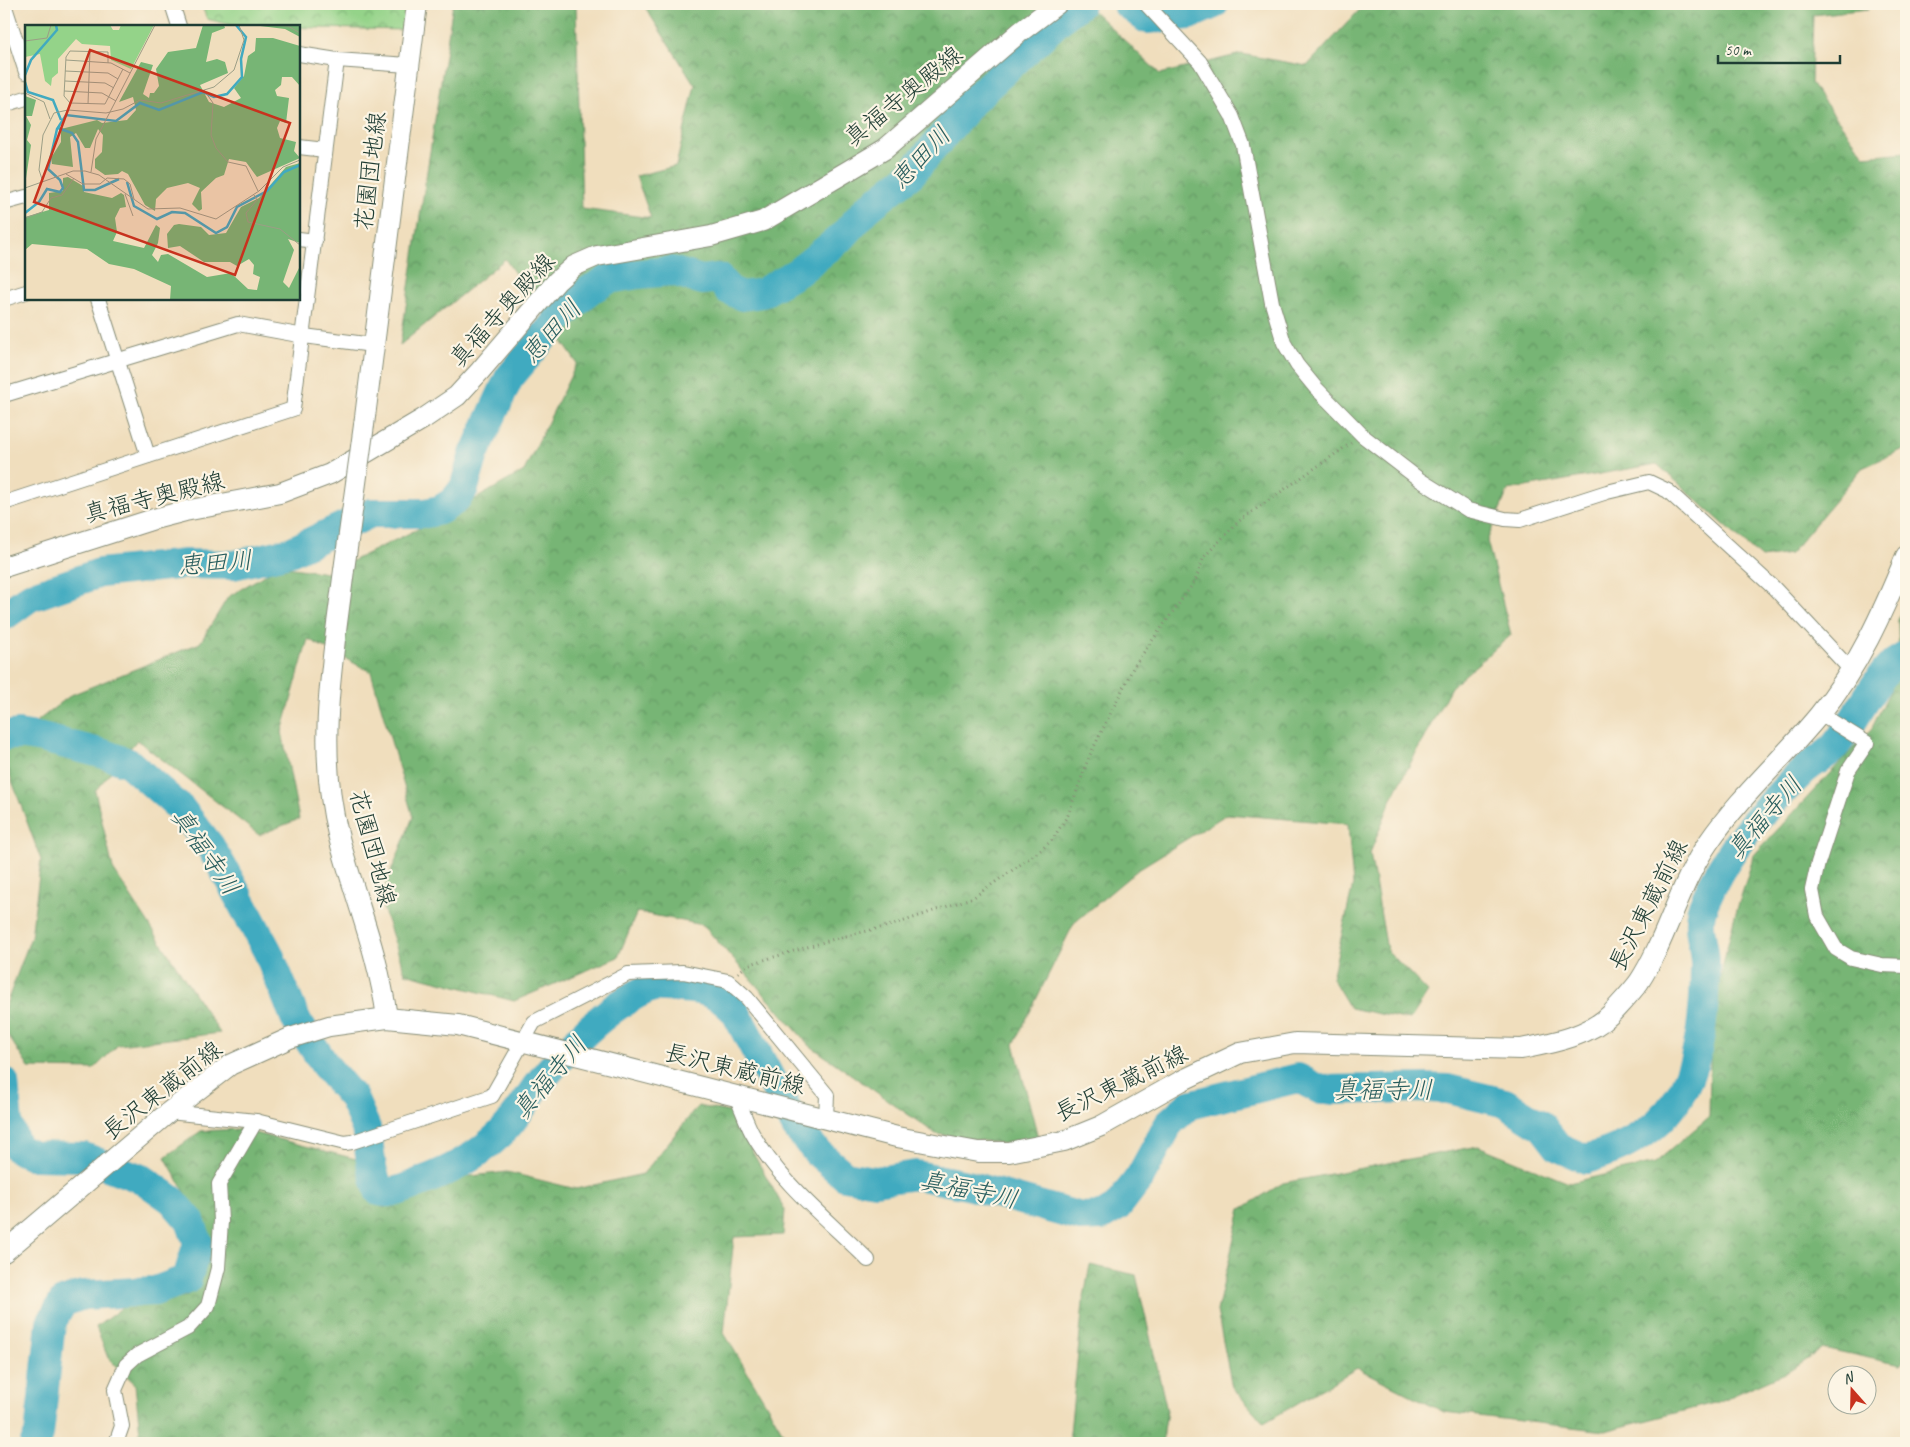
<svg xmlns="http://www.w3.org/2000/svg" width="1910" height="1447" font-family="Caveat,'Klee One',sans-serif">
<defs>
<pattern id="forest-crowns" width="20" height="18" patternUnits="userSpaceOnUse" patternTransform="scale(1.25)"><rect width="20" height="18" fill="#77b575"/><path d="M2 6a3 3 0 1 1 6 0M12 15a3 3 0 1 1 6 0" fill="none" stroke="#619461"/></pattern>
<pattern id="park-crowns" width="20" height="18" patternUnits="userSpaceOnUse" patternTransform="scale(1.25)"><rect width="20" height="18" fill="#94d389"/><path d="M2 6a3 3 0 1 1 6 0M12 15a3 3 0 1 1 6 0" fill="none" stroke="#78ac71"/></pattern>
</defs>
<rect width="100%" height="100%" fill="#fcf5e5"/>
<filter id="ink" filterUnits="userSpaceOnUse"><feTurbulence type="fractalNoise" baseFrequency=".02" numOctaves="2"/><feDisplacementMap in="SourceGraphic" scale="10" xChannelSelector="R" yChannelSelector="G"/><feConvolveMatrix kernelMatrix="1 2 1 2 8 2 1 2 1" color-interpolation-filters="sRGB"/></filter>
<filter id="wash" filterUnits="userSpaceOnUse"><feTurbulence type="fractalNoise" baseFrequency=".0096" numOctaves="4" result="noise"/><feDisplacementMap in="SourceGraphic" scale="20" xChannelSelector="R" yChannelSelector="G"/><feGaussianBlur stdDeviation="1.12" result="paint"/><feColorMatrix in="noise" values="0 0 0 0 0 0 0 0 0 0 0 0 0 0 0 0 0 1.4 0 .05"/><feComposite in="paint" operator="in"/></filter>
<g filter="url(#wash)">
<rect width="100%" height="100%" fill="#f0debd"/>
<g fill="url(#forest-crowns)" stroke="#4b7954">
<path d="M453 4H576L582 209 651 218 636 176 676 166 695 85 643 4H1086L1160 74 1241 54 1307 66 1365 4H1867L1868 9 1813 15 1811 84 1865 156 1906 152V448L1862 468 1790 554 1761 558 1657 464 1508 490 1487 541 1511 635 1451 687 1393 796 1370 853 1387 950 1428 992 1410 1020 1350 1008 1332 978 1353 885 1348 824 1227 814 1140 868 1074 923 1014 1044 1041 1149 936 1134 809 1045 703 925 637 912 618 957 514 1001 405 973 380 899 413 817 371 672 308 639 282 732 299 819 259 835 137 740 95 791 113 869 220 1033 118 1045 94 1069 29 1068 4 1029V1010L31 937 41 860 4 759V747L71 695 200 643 228 597 279 566 327 573 451 513 524 471 577 363 505 259 400 345Z"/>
<path d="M1906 597V1359L1901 1365 1823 1348 1791 1370 1718 1402 1605 1431 1444 1412 1357 1368 1264 1423 1232 1387 1217 1311 1241 1209 1283 1183 1478 1146 1569 1183 1655 1163 1709 1117 1711 1015 1734 919 1754 855 1872 728 1899 672 1898 620Z"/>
<path d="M698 1106 730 1112 785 1210 783 1235 734 1237 724 1333 787 1439V1443H141L135 1384 108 1358 96 1327 123 1307 187 1296 209 1261 198 1215 165 1157 201 1131 239 1129 356 1159 368 1190 383 1208 463 1177 507 1172 576 1189 643 1174Z"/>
<path d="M1090 1265 1136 1275 1167 1411 1162 1443H1069L1083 1303Z"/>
</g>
<path fill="url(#park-crowns)" stroke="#5a885e" d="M201 4H409L405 30 235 26 207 19Z"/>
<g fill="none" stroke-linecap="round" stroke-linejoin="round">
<g stroke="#41aac0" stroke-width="30">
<path d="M1127 4 1147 19 1189 15 1214 4"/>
<path d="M4 616 30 597 100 573 186 564 234 565 290 552 371 513H426L440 510 454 501 464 488 474 454 509 378 556 322 588 291 609 279 638 274 672 271 702 280 718 278 729 290 742 296 762 293 798 272 842 237 867 209 911 174 974 99 1064 16 1080 4"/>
<path d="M4 736 18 734 42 738 104 754 129 763 181 809 210 846 224 870 268 952 296 1020 325 1065 353 1098 366 1128 372 1168 379 1191C393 1195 405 1188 418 1183 449 1171 475 1158 499 1135 513 1122 525 1103 536 1087 563 1052 607 1005 650 988 658 985 671 988 680 988 705 989 720 994 736 1013L796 1127 817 1152 845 1176 875 1181 916 1175 967 1185 1081 1217 1102 1216 1117 1207 1140 1177 1170 1122 1189 1105 1298 1078 1321 1090 1426 1088 1448 1089 1505 1103 1542 1126 1558 1147 1586 1159C1688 1132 1704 1062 1705 967 1706 942 1693 927 1705 901 1726 850 1762 810 1802 772 1811 763 1823 758 1832 749 1854 725 1866 693 1888 669 1892 663 1900 660 1906 656"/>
<path d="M4 1082 8 1124 18 1149 34 1156 84 1157 144 1180 172 1200 190 1221 198 1243 187 1279 155 1291 83 1295 63 1302 51 1323 39 1435 35 1443"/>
</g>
</g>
</g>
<g filter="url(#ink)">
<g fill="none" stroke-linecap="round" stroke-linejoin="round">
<defs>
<g id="street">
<path d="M172 4 179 26"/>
<path d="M1146 4 1200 62 1232 116 1243 145 1272 303 1284 343 1297 365 1315 387 1363 436 1420 480 1468 510 1505 519 1520 520 1607 492 1649 482 1668 491 1774 588 1851 670"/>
<path d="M5 7 26 72"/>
<path d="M299 54 337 60 408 65"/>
<path d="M4 105 26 98"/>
<path d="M299 147 325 150"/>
<path d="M4 203 26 197"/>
<path d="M299 239 315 241"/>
<path d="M4 299 26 292"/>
<path d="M98 299 148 456"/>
<path d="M4 395 238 324 304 336 373 345"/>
<path d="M4 503 293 409 337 60"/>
<path d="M1820 714 1867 743 1848 771 1818 863 1812 890 1817 916 1836 949 1851 958 1882 965 1906 966"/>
<path d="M737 1098C742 1109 746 1122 752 1133 780 1183 828 1220 868 1260"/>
<path d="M169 1112 256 1121 345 1143 352 1142 492 1096 534 1022 628 974 683 972 728 981 747 998 827 1095 826 1118"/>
<path d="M116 1443 122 1426 115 1390 126 1365 137 1355 188 1328 208 1306 218 1268 221 1221 219 1184 256 1121"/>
</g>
<g id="secondary">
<path d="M364 425 417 4"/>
<path d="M4 567 154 519 185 511 280 493 330 474 423 419 457 396 480 371 557 281 574 266 597 256 711 236 763 221 885 149 1020 32 1057 4"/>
<path d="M344 570C333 658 316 747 338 834 354 896 379 954 387 1018"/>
<path d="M4 1252 169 1112 230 1065 290 1038 329 1026 387 1018 458 1025 897 1137 978 1152H1009L1064 1141 1101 1126 1181 1081 1240 1053 1295 1043 1521 1049C1551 1043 1588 1037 1611 1014 1620 1004 1631 993 1639 982 1667 939 1678 887 1708 843 1740 796 1783 759 1819 715 1858 668 1883 612 1906 556"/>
</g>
</defs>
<use href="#street" stroke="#888e78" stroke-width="16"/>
<use href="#secondary" stroke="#888e78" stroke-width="22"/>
<path stroke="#888e78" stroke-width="3" stroke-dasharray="1 4" stroke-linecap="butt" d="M738 973 747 965 834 939 896 924 974 897 1041 850 1052 840 1068 815 1089 757 1134 666 1195 581 1204 557 1239 521 1351 443"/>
<use href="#street" stroke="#fff" stroke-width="14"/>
<use href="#secondary" stroke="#fff" stroke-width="20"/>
<defs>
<path id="secondary-bridge" d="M344 570 364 425"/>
</defs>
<use href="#secondary-bridge" stroke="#888e78" stroke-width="22" stroke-linecap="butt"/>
<use href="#secondary-bridge" stroke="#fff" stroke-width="20"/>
</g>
</g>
<g text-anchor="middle" stroke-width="4.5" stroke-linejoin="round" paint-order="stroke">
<g font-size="24" fill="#1f3d34" stroke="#fcf5e5">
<text transform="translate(903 96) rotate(-39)" y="8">真福寺奥殿線</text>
<text transform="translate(370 171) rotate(-83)" y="8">花園団地線</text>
<text transform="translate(502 310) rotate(-48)" y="8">真福寺奥殿線</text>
<text transform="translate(154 497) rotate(-14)" y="8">真福寺奥殿線</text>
<text transform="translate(373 848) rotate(75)" y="8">花園団地線</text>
<text transform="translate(1648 905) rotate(-63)" y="8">長沢東蔵前線</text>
<text transform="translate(735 1069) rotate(14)" y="8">長沢東蔵前線</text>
<text transform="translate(1121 1083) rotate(-26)" y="8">長沢東蔵前線</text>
<text transform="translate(162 1090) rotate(-38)" y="8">長沢東蔵前線</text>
</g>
<g font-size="25" font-style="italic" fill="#295e5e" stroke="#fcf5e5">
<text transform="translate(920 157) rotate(-47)" y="9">恵田川</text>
<text transform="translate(551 331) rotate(-48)" y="9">恵田川</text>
<text transform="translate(215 562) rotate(-5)" y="9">恵田川</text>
<text transform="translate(1764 817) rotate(-49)" y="9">真福寺川</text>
<text transform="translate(206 851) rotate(55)" y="9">真福寺川</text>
<text transform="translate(549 1077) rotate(-50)" y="9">真福寺川</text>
<text x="1383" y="1098">真福寺川</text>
<text transform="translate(969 1189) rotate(12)" y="9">真福寺川</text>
</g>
</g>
<g transform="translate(25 25)">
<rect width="275" height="275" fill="#f0debd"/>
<path d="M178 0H199L200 3 187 8 181 37 192 34 200 37 203 48 175 60 184 77 199 82 216 73 209 63 219 51 223 31 230 26 231 13H248L275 21V61L267 52H257L256 60 250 65 252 71 264 73 261 98 255 96 252 103 255 113 271 117 269 126 275 133 232 152 221 137 204 134 199 150 191 153 176 167 177 184 174 186 167 179 175 163 163 158 142 163 131 174 130 186 120 180 103 149 97 146 93 149 80 150 70 143V134L77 127 78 110 73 104 65 123H60L51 108 45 112 48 142 27 139 26 133 36 117V104L72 95 77 98 102 95 111 85 108 72 94 77 116 37 128 40 118 69 124 73 125 68H129L134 61 131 44 143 27 171 23ZM226 0H275V12L260 4ZM0 71 11 75 7 91H1L6 100 2 115 6 120 0 160ZM275 138V218L263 214 269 225 258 257 264 263 275 241V275H145L146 261 109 244 84 239 62 224 7 219 0 225V192L24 185V168L38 166V153L43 152 58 161 59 167 87 173 96 168 99 170 101 182 95 183 90 193 92 207 88 216 119 223 131 200 135 203 133 218 127 230 133 237 136 230 143 229 182 252 206 248 223 264 232 265 235 252 228 249 229 240 224 234 212 241 205 237H179L155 221 143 223 142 209 149 200 154 199 176 202 184 210 201 208 216 182 234 173 261 142Z" fill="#77b575"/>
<path d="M0 0H85L88 5H94L96 0H129L106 44 86 35 85 21 57 19 51 14 33 34V48L27 53 26 61 20 56 15 29 0 32Z" fill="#94d389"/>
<path fill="none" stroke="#41aac0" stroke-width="2.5" d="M0 50 6 35 32 5 31 0M0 57 3 67 28 75 36 95M33 103 47 108 53 117 59 165H70L94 154M102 157 109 181 132 194 147 187 160 188 191 208 202 202 212 182 242 166 259 147 275 140M0 188 14 177 22 164 35 167 38 163 35 155 23 144 32 104 41 90 91 96 115 78 134 85 178 67 189 72 202 69 217 52 216 34 221 12 211 0"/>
<path fill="none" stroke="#9c9e86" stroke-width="1" d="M245 0 263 1 275 8M0 16 22 13 26 0M41 35 86 38 105 48M83 38V27L45 26 41 32 39 71 45 78 80 79 98 44M40 46 83 48 93 54M40 56 80 58 89 63M179 65 188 78 186 110 191 123 203 137 221 141 233 166M39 66 77 68 91 76M0 68 19 77 25 94M63 79 65 26M66 147 71 114 130 0M41 149 58 159H75L82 153 99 154 105 159 109 174M18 157 14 145 18 110 29 88 43 85 81 88 98 84 115 75 136 78 189 62 209 45 219 15 214 0M0 163 48 146H60L74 150 123 184 155 183 191 194 234 166 258 142 275 135M100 169 108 191M229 170 232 175 221 188 223 197 255 204 275 220M0 193 17 187 26 173 37 170 49 153"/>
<path fill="#c8321e" fill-opacity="0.15" stroke="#c8321e" stroke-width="2.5" d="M65 25 265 98 210 250 9 177Z"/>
<rect width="275" height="275" fill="none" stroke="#1f3d34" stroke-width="2.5"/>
</g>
<rect width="1910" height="1447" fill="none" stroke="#fcf5e5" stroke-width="20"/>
<g transform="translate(1852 1390) rotate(340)"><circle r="24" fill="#fcf5e5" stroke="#a4ab9e"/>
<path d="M0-4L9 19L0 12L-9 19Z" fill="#c8321e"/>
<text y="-8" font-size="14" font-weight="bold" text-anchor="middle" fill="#1f3d34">N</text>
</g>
<path d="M1718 55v8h122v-8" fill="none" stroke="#1f3d34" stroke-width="2.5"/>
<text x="1725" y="55" font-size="15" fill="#1f3d34" stroke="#fcf5e5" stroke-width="4" paint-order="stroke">50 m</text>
</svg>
